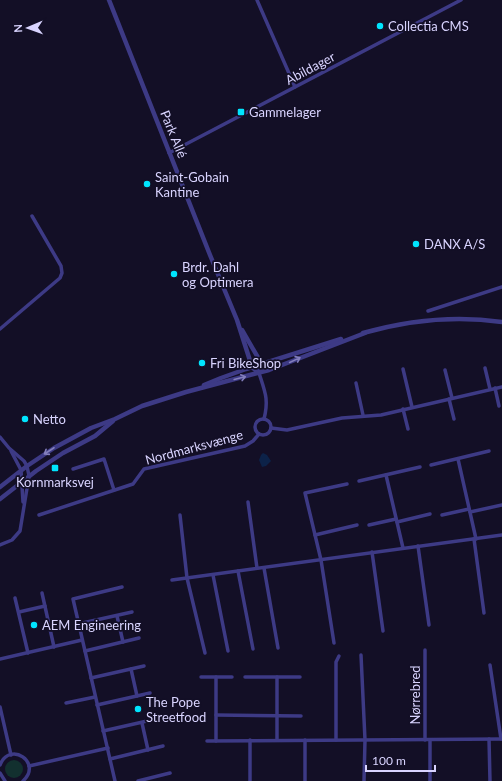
<svg xmlns="http://www.w3.org/2000/svg" width="502" height="781" font-family="Lato,sans-serif">
<rect width="100%" height="100%" fill="#130f26"/>
<circle fill="#12302f" cx="14" cy="769" r="9"/>
<path fill="#0c2248" d="M263 453 267 455 271 461 266 466 262 467 259 460 261 455Z"/>
<g fill="none" stroke-linecap="round" stroke-linejoin="round">
<g stroke="#3d3a85" stroke-width="3.5">
<path d="M257 0 295 87"/>
<path d="M169 153 461 0"/>
<path d="M428 311 502 287"/>
<path d="M0 329 60 278 62 273 61 266 32 216"/>
<path d="M485 368 490 389"/>
<path d="M403 369 412 407"/>
<path d="M445 370 452 398"/>
<path d="M259 373C265 392 269 399 264 419"/>
<path d="M356 383 363 415"/>
<path d="M495 388 499 406"/>
<path d="M449 399 454 419"/>
<path d="M403 409 408 429"/>
<circle cx="263" cy="427" r="8"/>
<path d="M271 428 287 430 342 418 381 415 502 387"/>
<path d="M0 437 9 448 24 461 27 466 29 476 20 531 12 540 0 545"/>
<path d="M11 451 21 470 23 502"/>
<path d="M458 459 476 539"/>
<path d="M431 465 489 451"/>
<path d="M73 469 104 459 114 490"/>
<path d="M386 475 403 548"/>
<path d="M359 481 420 467"/>
<path d="M248 502 257 568"/>
<path d="M470 512 502 505"/>
<path d="M39 515 133 484 144 469 245 446 253 441 259 434"/>
<path d="M180 515 187 578 205 653"/>
<path d="M442 515 469 509"/>
<path d="M397 522 430 514"/>
<path d="M369 525 396 519"/>
<path d="M315 535 357 525"/>
<path d="M474 539 484 613"/>
<path d="M418 546 429 625"/>
<path d="M372 552 383 631"/>
<path d="M264 568 278 648"/>
<path d="M238 571 253 649"/>
<path d="M213 575 228 651"/>
<path d="M172 580 502 535"/>
<path d="M42 593 54 647"/>
<path d="M15 598 28 653"/>
<path d="M19 612 45 606"/>
<path d="M117 616 123 642"/>
<path d="M78 624 132 612"/>
<path d="M334 643 321 560 305 493 347 484"/>
<path d="M85 651 139 638"/>
<path d="M361 655 365 740 364 781"/>
<path d="M0 659 82 640"/>
<path d="M490 665 501 739"/>
<path d="M131 669 137 696"/>
<path d="M201 677H232"/>
<path d="M245 677H300"/>
<path d="M277 677V740"/>
<path d="M91 678 144 666"/>
<path d="M66 703 95 697"/>
<path d="M97 705 150 693"/>
<path d="M0 707 11 755"/>
<path d="M216 715 301 716"/>
<path d="M142 723 148 750"/>
<path d="M103 731 156 719"/>
<path d="M489 739 490 781"/>
<path d="M250 740V781"/>
<path d="M336 740V662L339 656"/>
<path d="M425 740V650"/>
<path d="M430 740V781"/>
<path d="M207 741 502 739"/>
<path d="M216 741V677"/>
<path d="M110 759 163 746"/>
<path d="M0 765C10 740 43 763 23 781"/>
<path d="M29 766 108 748"/>
<path d="M0 773 5 781"/>
<path d="M115 781 73 599 122 587"/>
<path d="M138 781 170 773"/>
<path d="M305 781V740"/>
</g>
<g stroke="#3d3a85" stroke-width="4.5">
<path d="M109 0 210 255 237 320 252 367 259 373"/>
<path d="M242 330 260 361 261 365 259 373"/>
<path d="M363 333C409 320 454 315 502 322"/>
<path d="M204 385 221 378 246 369 341 339"/>
<path d="M0 487 27 466 54 448 91 428 115 419 142 406 186 392 269 370 365 333"/>
<path d="M0 499 36 471 63 453 95 436 113 421"/>
</g>
</g>
<defs><path id="oneway-shaft" d="M-6 0H5M1.5-3L5.5 0L1.5 3" fill="none" stroke-width="1.6" stroke-linecap="round" stroke-linejoin="round"/></defs>
<g stroke="#837fbc">
<use href="#oneway-shaft" transform="translate(295 360) rotate(-25)"/>
<use href="#oneway-shaft" transform="translate(240 378) rotate(-14)"/>
<use href="#oneway-shaft" transform="translate(49 451) rotate(147)"/>
</g>
<g fill="#00e5ff" stroke="#130f26" stroke-width="1.5">
<circle cx="380" cy="26" r="4"/>
<rect x="237" y="108" width="8" height="8" rx="2"/>
<circle cx="147" cy="184" r="4"/>
<circle cx="416" cy="244" r="4"/>
<circle cx="174" cy="274" r="4"/>
<circle cx="202" cy="363" r="4"/>
<circle cx="25" cy="419" r="4"/>
<rect x="51" y="464" width="8" height="8" rx="2"/>
<circle cx="34" cy="625" r="4"/>
<circle cx="138" cy="709" r="4"/>
</g>
<g text-anchor="middle" stroke-width="3.5" stroke-linejoin="round" paint-order="stroke">
<g font-size="13" fill="#d9d4ff" stroke="#130f26" text-anchor="start">
<text x="388" y="31">Collectia CMS</text>
<text x="249" y="117">Gammelager</text>
<text x="155" y="182">Saint-Gobain<tspan x="155" dy="15">Kantine</tspan></text>
<text x="424" y="249">DANX A/S</text>
<text x="182" y="272">Brdr. Dahl<tspan x="182" dy="15">og Optimera</tspan></text>
<text x="210" y="368">Fri BikeShop</text>
<text x="33" y="424">Netto</text>
<text x="55" y="487" text-anchor="middle">Kornmarksvej</text>
<text x="42" y="630">AEM Engineering</text>
<text x="146" y="707">The Pope<tspan x="146" dy="15">Streetfood</tspan></text>
</g>
<g font-size="13" fill="#d9d4ff" stroke="#130f26">
<text transform="translate(310 68) rotate(-28)" y="5">Abildager</text>
<text transform="translate(174 134) rotate(68)" y="5">Park Allé</text>
<text transform="translate(194 447) rotate(-15)" y="5">Nordmarksvænge</text>
<text transform="translate(415 695) rotate(-90)" y="5">Nørrebred</text>
</g>
</g>
<g transform="translate(28 28) rotate(268)" stroke="#130f26" stroke-width="3" paint-order="stroke">
<path d="M0-3L7 15L0 10L-7 15Z" fill="#d9d4ff"/>
<text y="-6" font-size="11" font-weight="bold" text-anchor="middle" fill="#d9d4ff">N</text>
</g>
<path d="M366 765v6h69v-6" fill="none" stroke="#d9d4ff" stroke-width="2"/>
<text x="372" y="765" font-size="12" fill="#d9d4ff" stroke="#130f26" stroke-width="3" paint-order="stroke">100 m</text>
</svg>
